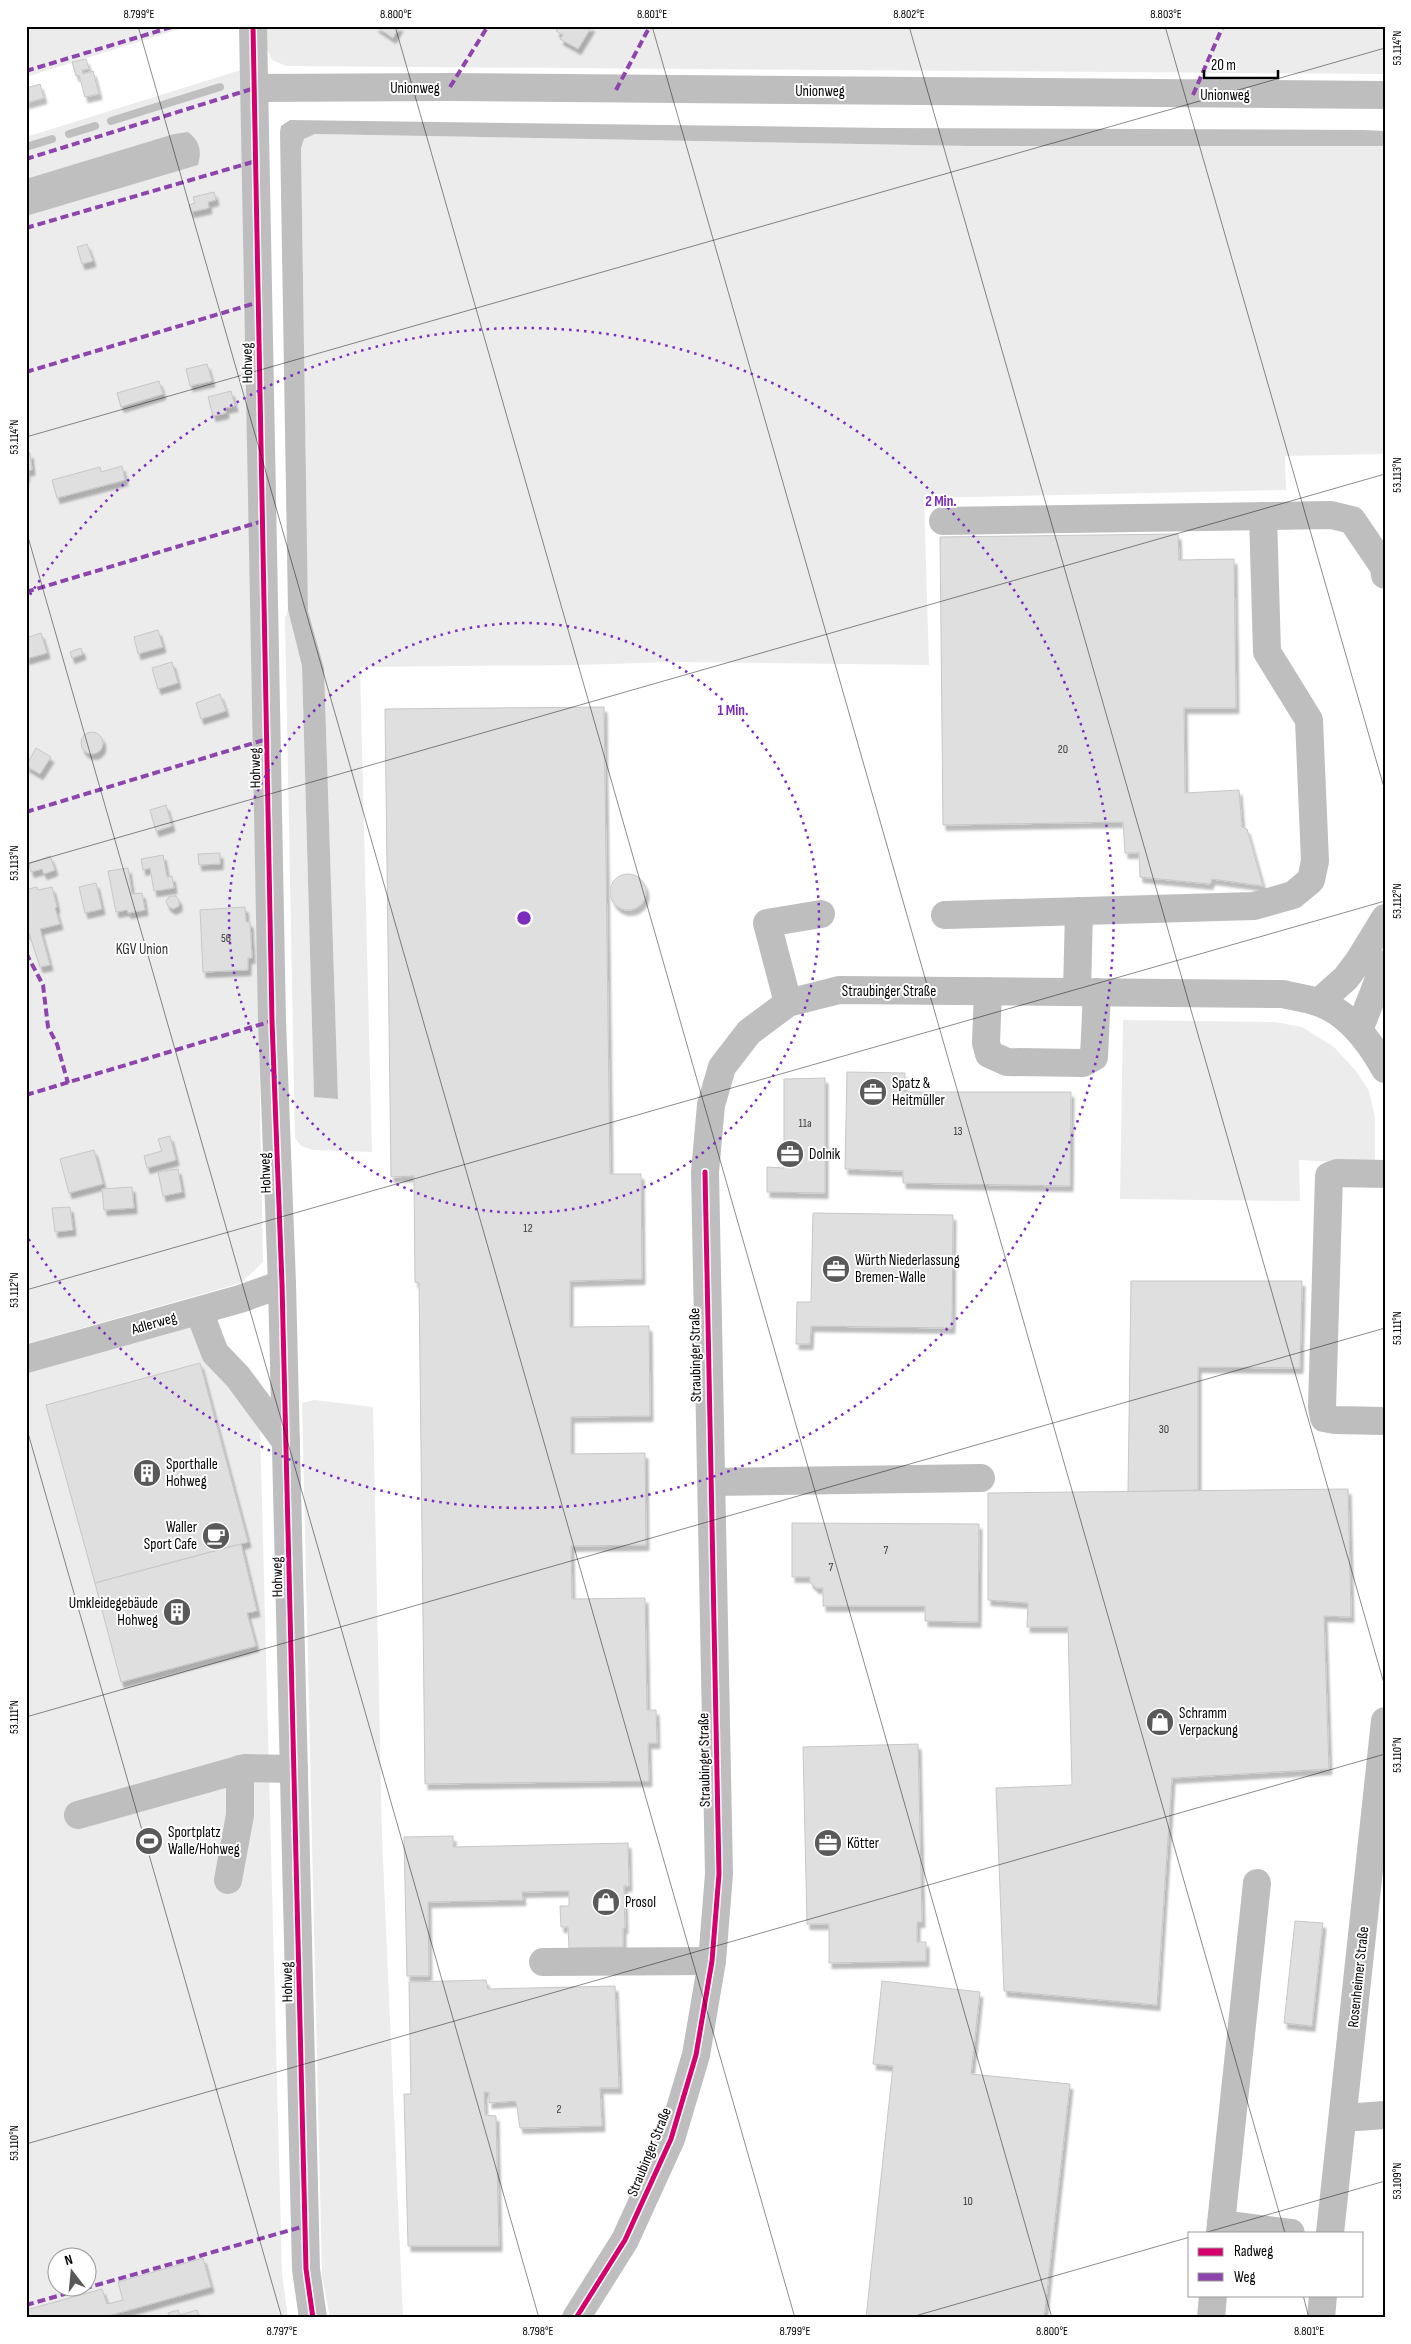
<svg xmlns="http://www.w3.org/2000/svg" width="1411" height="2344" font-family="'Sofia Sans Condensed',sans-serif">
<defs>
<filter id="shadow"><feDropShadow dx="3" dy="5.5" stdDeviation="1" flood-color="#0004"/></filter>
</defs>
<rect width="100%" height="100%" fill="#fff"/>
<g fill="#ececec" fill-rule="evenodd">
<path d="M26 26H189L26 77Z"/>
<path d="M267 26H1385V74L286 66 272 60 267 49Z"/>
<path d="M241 70 263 1262 241 1283 26 1344V137Z"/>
<path d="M315 134 969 146H1385V454L1285 456 1286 490 924 498 929 665 673 662 577 665 360 667 372 1152 313 1150 301 1146 295 1138 285 618 288 610 302 666 314 1096 338 1099 324 668 308 611 301 148 304 139Z"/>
<path d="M1123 1020 1275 1022 1302 1027 1334 1047 1356 1071 1369 1091 1375 1117V1164L1299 1160 1300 1201 1120 1199Z"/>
<path d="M197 1321 260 1426 282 2274 288 2318H26V1371ZM58 2256H88V2286H58Z"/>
<path d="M314 1400 373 1407 382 1837 403 2318H330L322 2277 302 1403Z"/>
</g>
<g fill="#bfbfbf">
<path d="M290 120 885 128 1364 130 1385 131V146H969L315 134 304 139 301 148 308 611 324 668 338 1099 314 1097 302 666 288 610 280 132 281 126Z"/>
<path d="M188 132C200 141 202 151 198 165L26 216V179L174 134Z"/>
</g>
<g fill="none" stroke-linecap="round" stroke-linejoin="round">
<g stroke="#bfbfbf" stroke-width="8">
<path d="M111 121 220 87"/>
<path d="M69 134 95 126"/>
<path d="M26 147 52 139"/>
</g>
</g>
<g fill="#dfdfdf" stroke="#c7c7c7" filter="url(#shadow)">
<path d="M375 26H400L393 38Z"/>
<path d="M559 26H592L578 49 560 39 563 35 556 31Z"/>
<path d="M86 59 89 69 82 70 83 74 93 71 99 94 85 97 79 75 76 76 72 62Z"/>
<path d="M40 84 44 98 26 103V88Z"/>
<path d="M214 192 216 200 208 202 209 208 191 212 189 205 195 203 193 197Z"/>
<path d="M87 244 93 261 82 264 77 247Z"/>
<path d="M207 364 212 381 190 386 186 369Z"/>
<path d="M159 381 163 394 121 407 117 393Z"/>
<path d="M231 391 235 406 225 408 226 413 213 416 208 397Z"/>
<path d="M26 453H30L32 470H27L26 478Z"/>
<path d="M122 466 125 480 57 498 52 480 100 467 101 472Z"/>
<path d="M1178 534 1179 560 1234 559 1236 708H1184L1185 793 1239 790 1242 827 1247 829 1263 886 1212 879 1210 884 1140 877 1139 853H1125L1123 822 943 825 940 537Z"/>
<path d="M158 630 163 647 138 654 134 637Z"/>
<path d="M41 633 47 653 26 659V638Z"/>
<path d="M81 648 83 654 72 658 70 652Z"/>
<path d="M172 662 178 683 158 689 152 668Z"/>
<path d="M220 694 226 711 201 719 196 703Z"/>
<path d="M604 707 610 1174H641L642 1279 570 1281V1327L649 1326 650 1416 571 1417V1454L645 1453 646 1545 571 1546 572 1599 645 1598 647 1710H656L657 1743H648L649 1781 425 1784 419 1283 415 1282 414 1176 391 1177 385 709Z"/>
<circle cx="92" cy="743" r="11"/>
<path d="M36 748 51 757 40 774 26 766Z"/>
<path d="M166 805 172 826 156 831 150 810Z"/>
<path d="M220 853V864L199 865 198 854Z"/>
<path d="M163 855 167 877 172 876 174 888 154 891 150 868 143 870 141 859Z"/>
<path d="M50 856 55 870 44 874 42 869 31 872 29 864Z"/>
<path d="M128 868 132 894 142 893 145 910 128 913 127 910 116 912 108 871Z"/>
<circle cx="628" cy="892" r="18"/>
<path d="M96 883 102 909 85 913 79 887Z"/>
<path d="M26 886 28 889 37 887 38 890 52 887 57 907 55 908 60 924 40 929 50 965 40 967 29 933 26 934Z"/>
<path d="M170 896H176L179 900V906L173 909 168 906 166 901Z"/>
<path d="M245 907 246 922H250L252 958H248V970L203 972 200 910Z"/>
<path d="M847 1072 905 1073 904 1092H1071L1070 1186 903 1183V1171L845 1169Z"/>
<path d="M825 1078V1193L767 1192V1167L784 1168V1079Z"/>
<path d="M170 1136 176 1160 147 1168 144 1156 162 1151 158 1139Z"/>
<path d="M94 1150 103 1184 69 1193 60 1159Z"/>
<path d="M178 1169 182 1192 163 1196 158 1172Z"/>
<path d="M132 1187 134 1208 104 1210 102 1189Z"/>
<path d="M70 1207 73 1230 55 1232 52 1208Z"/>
<path d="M813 1213 953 1215 952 1328 811 1326 810 1344H796L797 1302H811Z"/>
<path d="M1131 1281H1302L1300 1368 1198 1367V1490L1128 1492Z"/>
<path d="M200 1363 248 1542 95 1583 46 1405Z"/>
<path d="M1348 1489 1351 1617 1324 1616 1329 1769 1172 1778 1157 2005 1004 1991 996 1788 1072 1785 1068 1627H1027L1028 1603 988 1600V1493Z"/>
<path d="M792 1523 979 1524 978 1622 925 1621V1606H823V1588H816L810 1582V1577H792Z"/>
<path d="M241 1544 257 1611 247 1613 256 1646 121 1682 95 1583Z"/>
<path d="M918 1744 922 1922H917V1942H926V1961L829 1963V1924H807L803 1747Z"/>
<path d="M453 1836V1847L628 1843 629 1886H624L625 1928H623V1947L569 1948 568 1927H561L560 1906H569V1891L522 1892 523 1900 428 1902 429 1976H407L404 1837Z"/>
<path d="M1295 1921 1323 1923 1312 2026 1284 2023Z"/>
<path d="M486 1980 488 1989 615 1986 619 2088H600L602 2126 520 2128 516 2101 489 2103V2092H484L485 2115 496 2116 499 2246H408L404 2094H411L409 1982Z"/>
<path d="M882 1981 980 1992 971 2074 1070 2084 1044 2318H866L893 2066 873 2064Z"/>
<path d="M203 2258 211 2287 101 2318H26V2310L102 2289 107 2304 123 2300 118 2282Z"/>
<path d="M178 2310 180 2315 197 2310 200 2318H169L168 2313Z"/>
</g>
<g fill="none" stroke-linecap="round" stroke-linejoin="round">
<g stroke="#bebebe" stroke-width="28">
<path d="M253 26 272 1021 282 1284 306 2269 313 2318"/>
<path d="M255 88 450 87 1385 95"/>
<path d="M943 521 1331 515 1352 520 1384 567 1385 575"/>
<path d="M945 915 1254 906 1293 895 1311 880 1315 861 1309 720 1267 652 1263 516"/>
<path d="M988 991 986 1043 989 1054 1007 1062 1083 1063 1094 1057 1097 992"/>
<path d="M1077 992 1079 911"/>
<path d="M1319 1002 1346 978 1358 962 1385 918"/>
<path d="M788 1003 767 923 821 914"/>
<path d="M1359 1030 1385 964"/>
<path d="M1385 1174 1337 1173 1329 1176 1322 1407 1324 1418 1335 1420 1385 1421"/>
<path d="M199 1311 215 1353 238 1377 286 1442"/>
<path d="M26 1359 240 1299 282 1284"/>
<path d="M711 1482 981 1478"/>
<path d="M78 1815 245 1768 294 1769"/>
<path d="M228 1880 240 1815V1769"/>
<path d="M543 1962 712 1961"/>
<path d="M1343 2118 1385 2115"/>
<path d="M1221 2224 1291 2233"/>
<path d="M1220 2233 1257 1883"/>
<path d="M1330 2233 1385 1721"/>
<path d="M576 2318 625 2240 671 2139 696 2055 712 1961 719 1874 705 1172 711 1105 722 1067 749 1032 788 1003 839 990 1283 994C1294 997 1306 998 1317 1002 1349 1012 1370 1042 1385 1069"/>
<path d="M1211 2318 1213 2295"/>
<path d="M1321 2318 1323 2295"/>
</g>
<g stroke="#8e44ad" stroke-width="4" stroke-dasharray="8 4" stroke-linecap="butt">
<path d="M26 71 175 26"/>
<path d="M450 87 488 26"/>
<path d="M616 90 650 26"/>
<path d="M1193 95 1223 26"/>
<path d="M26 159 255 88"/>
<path d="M26 228 256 161"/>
<path d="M26 372 259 302"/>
<path d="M26 592 263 521"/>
<path d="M26 812 267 739"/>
<path d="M26 953 43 985 48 1027 57 1044 68 1083"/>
<path d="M26 1095 272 1021"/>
<path d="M26 2305 305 2226"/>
</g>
<defs>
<g id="cycleway">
<path d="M253 26 272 1021 282 1284 306 2269 313 2318"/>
<path d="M576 2318 625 2240 671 2139 696 2055 712 1961 719 1874 705 1172"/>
</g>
</defs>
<use href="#cycleway" stroke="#fff" stroke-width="8"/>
<use href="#cycleway" stroke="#d6006c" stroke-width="5"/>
</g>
<path fill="none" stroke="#000" stroke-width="1" stroke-opacity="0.45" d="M138 26 795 2318M395 26 1052 2318M652 26 1285 2233M909 26 1385 1687M1165 26 1385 791M26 437 1385 48M26 530 539 2318M26 864 1385 474M26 1290 1385 901M26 1426 282 2318M26 1717 1385 1328M26 2144 1385 1754M1204 2233 1385 2181M1303 2295 1309 2318M908 2318 1190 2237"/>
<g fill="none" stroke="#7b2cbf" stroke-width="2.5" stroke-dasharray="2.5 5">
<circle cx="524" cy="918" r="295"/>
<path d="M26 601A590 590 0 1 1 26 1235"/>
</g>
<defs>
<symbol id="office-disc" viewBox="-11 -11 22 22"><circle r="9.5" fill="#595959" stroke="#fff"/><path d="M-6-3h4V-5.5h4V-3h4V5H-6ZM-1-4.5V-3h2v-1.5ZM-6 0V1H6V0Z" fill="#fff"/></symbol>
<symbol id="building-disc" viewBox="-11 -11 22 22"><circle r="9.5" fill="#595959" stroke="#fff"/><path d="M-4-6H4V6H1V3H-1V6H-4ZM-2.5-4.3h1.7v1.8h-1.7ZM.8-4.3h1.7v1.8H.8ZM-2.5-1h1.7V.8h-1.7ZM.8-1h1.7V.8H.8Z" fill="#fff"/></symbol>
<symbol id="cafe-disc" viewBox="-11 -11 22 22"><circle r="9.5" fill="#595959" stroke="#fff"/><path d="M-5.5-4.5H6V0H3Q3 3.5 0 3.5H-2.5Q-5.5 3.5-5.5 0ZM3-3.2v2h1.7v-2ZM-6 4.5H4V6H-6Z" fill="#fff"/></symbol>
<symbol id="shop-disc" viewBox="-11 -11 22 22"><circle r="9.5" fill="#595959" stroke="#fff"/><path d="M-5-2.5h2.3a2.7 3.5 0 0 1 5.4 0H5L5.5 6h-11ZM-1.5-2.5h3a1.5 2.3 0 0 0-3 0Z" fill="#fff"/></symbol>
<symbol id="stadium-disc" viewBox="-11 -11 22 22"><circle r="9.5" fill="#595959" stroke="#fff"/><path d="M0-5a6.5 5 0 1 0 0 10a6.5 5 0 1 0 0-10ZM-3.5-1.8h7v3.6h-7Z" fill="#fff"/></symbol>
</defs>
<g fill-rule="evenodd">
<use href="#office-disc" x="857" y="1076" width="32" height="32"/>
<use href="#office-disc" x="774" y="1138" width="32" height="32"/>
<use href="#office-disc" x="820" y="1253" width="32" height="32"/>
<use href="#building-disc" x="131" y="1457" width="32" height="32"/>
<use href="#cafe-disc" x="200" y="1520" width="32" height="32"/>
<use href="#building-disc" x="161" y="1596" width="32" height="32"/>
<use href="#shop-disc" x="1144" y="1706" width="32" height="32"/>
<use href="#stadium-disc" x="133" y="1825" width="32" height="32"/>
<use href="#office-disc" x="812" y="1827" width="32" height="32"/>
<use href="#shop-disc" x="590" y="1886" width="32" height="32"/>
</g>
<g text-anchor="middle" stroke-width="4" stroke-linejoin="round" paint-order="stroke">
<g font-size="12" fill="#383838">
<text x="1063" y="753">20</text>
<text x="226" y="942">56</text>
<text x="805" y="1127">11a</text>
<text x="958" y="1135">13</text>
<text x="528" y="1232">12</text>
<text x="1164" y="1433">30</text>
<text x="886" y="1554">7</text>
<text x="831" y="1571">7</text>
<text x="559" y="2113">2</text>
<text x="968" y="2205">10</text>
</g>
<g font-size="15" fill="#000" stroke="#fff">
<text x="415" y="93">Unionweg</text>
<text x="820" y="96">Unionweg</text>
<text x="1225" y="100">Unionweg</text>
<text transform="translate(247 363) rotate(-91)" y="5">Hohweg</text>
<text transform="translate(255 768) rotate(-91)" y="5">Hohweg</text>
<text x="889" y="996">Straubinger Straße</text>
<text transform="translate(265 1173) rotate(-92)" y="5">Hohweg</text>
<text transform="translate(154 1323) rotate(-16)" y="5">Adlerweg</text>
<text transform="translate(695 1355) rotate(-91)" y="5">Straubinger Straße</text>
<text transform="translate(277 1577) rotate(-91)" y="5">Hohweg</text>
<text transform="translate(704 1760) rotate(-91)" y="5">Straubinger Straße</text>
<text transform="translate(1358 1977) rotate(-84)" y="5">Rosenheimer Straße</text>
<text transform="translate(287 1982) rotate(-91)" y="5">Hohweg</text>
<text transform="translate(649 2152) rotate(-68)" y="5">Straubinger Straße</text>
</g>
<g font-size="15" fill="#333" stroke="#fff">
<text x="142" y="954">KGV Union</text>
</g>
<g font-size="15" fill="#000" stroke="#fff" text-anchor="start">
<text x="892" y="1088">Spatz &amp;<tspan x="892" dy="17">Heitmüller</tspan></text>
<text x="809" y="1159">Dolnik</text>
<text x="855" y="1265">Würth Niederlassung<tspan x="855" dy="17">Bremen-Walle</tspan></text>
<text x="166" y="1469">Sporthalle<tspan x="166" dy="17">Hohweg</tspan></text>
<text x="197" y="1532" text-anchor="end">Waller<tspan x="197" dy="17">Sport Cafe</tspan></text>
<text x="158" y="1608" text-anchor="end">Umkleidegebäude<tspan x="158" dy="17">Hohweg</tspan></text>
<text x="1179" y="1718">Schramm<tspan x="1179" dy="17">Verpackung</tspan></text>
<text x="168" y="1837">Sportplatz<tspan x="168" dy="17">Walle/Hohweg</tspan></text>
<text x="847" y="1848">Kötter</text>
<text x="625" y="1907">Prosol</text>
</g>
</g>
<circle cx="524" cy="918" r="8" fill="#7b2cbf" stroke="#fff" stroke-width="2.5"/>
<g font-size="15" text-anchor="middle" font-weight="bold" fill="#7b2cbf" stroke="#fff" stroke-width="4" stroke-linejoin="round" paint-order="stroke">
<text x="941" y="506">2 Min.</text>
<text x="733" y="715">1 Min.</text>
</g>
<rect width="1411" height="2344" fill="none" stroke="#ffffff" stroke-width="55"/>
<rect x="1188" y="2232" width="175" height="65" fill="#ffffff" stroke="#999999"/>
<rect x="1198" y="2248" width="25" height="8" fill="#d6006c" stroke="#999999"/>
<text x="1234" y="2256" font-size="15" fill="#000000">Radweg</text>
<rect x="1198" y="2273" width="25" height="8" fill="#8e44ad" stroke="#999999"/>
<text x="1234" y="2282" font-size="15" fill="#000000">Weg</text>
<g transform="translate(72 2272) rotate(344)"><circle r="24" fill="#ffffff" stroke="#999999"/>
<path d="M0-4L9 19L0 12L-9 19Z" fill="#595959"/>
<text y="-8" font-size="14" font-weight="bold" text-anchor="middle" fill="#000000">N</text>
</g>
<path d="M1204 70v8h74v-8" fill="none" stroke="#000000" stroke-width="2.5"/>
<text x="1211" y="70" font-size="15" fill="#000000" stroke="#ffffff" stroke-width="4" paint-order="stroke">20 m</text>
<rect x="28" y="28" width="1356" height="2288" fill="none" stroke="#000" stroke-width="2"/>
<g font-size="12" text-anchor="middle" fill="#000">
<text x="139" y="18">8.799°E</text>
<text x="396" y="18">8.800°E</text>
<text x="652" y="18">8.801°E</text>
<text x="909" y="18">8.802°E</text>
<text x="1166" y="18">8.803°E</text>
<text transform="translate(1397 48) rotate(-90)" y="4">53.114°N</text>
<text transform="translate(14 437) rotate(-90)" y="4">53.114°N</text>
<text transform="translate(1397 475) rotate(-90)" y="4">53.113°N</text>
<text transform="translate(14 863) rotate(-90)" y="4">53.113°N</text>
<text transform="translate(1397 901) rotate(-90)" y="4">53.112°N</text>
<text transform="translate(14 1290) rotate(-90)" y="4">53.112°N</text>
<text transform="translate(1397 1328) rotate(-90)" y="4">53.111°N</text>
<text transform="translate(14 1717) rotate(-90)" y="4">53.111°N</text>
<text transform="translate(1397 1755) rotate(-90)" y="4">53.110°N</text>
<text transform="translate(14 2143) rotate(-90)" y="4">53.110°N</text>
<text transform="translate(1397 2181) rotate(-90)" y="4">53.109°N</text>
<text x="282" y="2335">8.797°E</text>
<text x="538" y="2335">8.798°E</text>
<text x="795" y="2335">8.799°E</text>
<text x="1052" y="2335">8.800°E</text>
<text x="1309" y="2335">8.801°E</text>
</g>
</svg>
